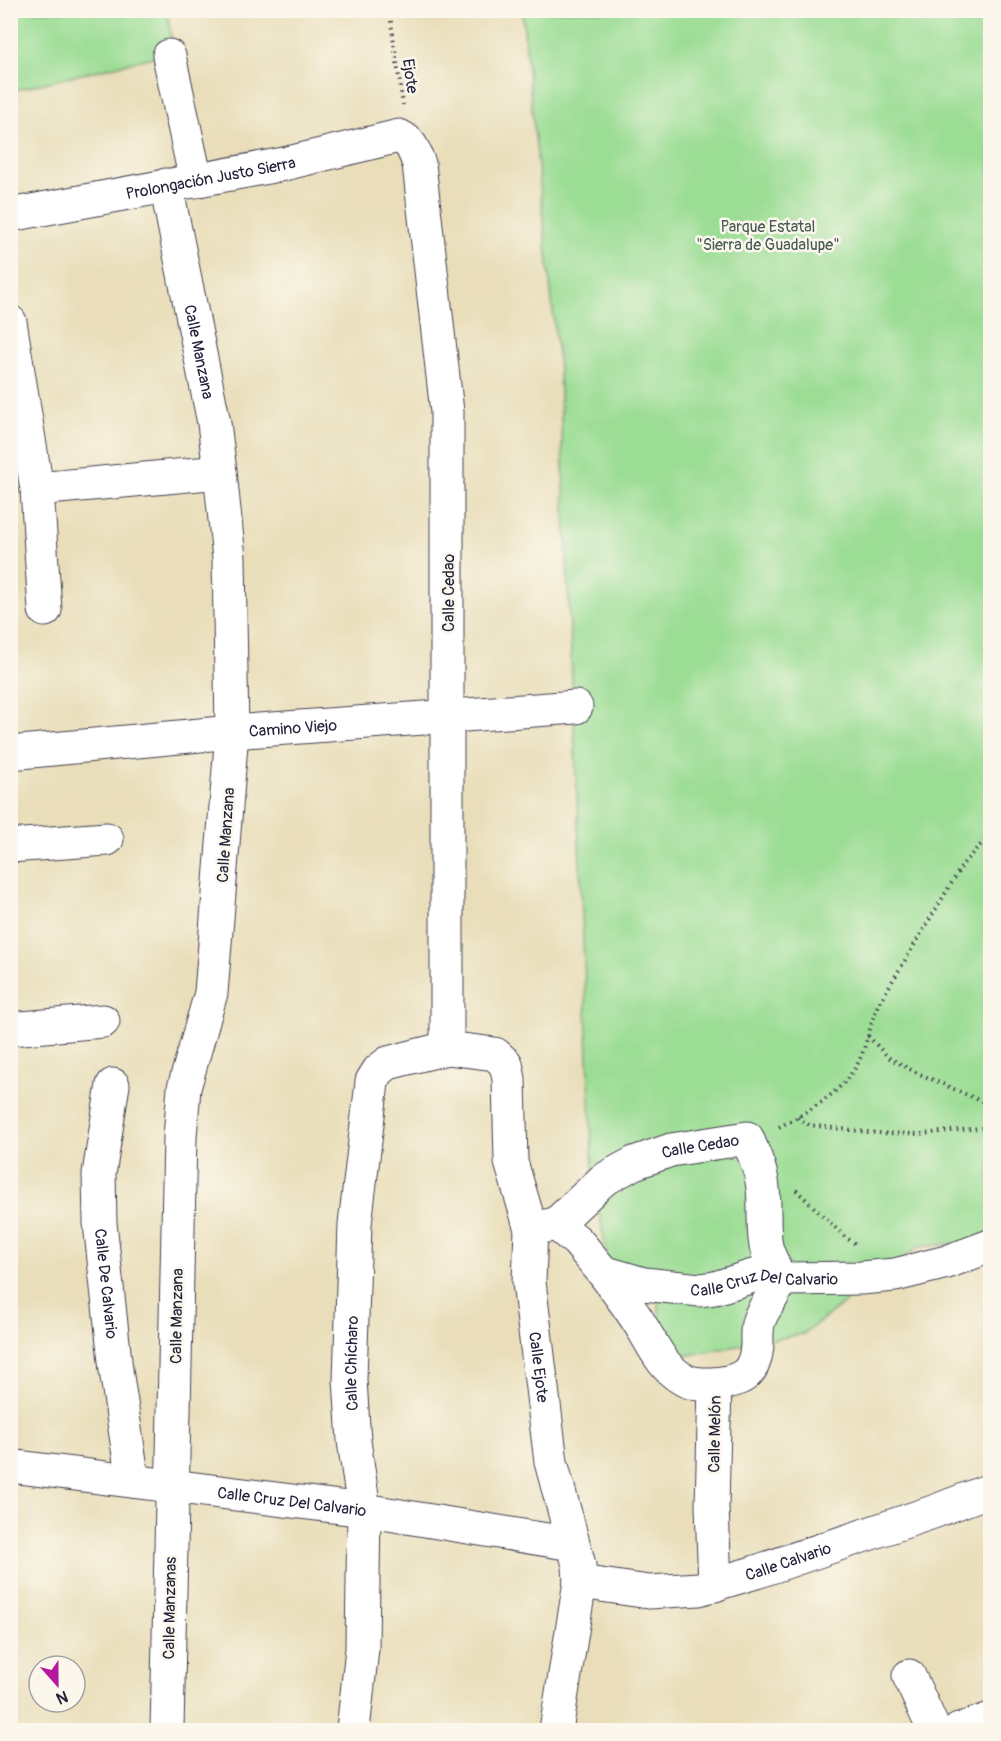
<svg xmlns="http://www.w3.org/2000/svg" width="1001" height="1741" font-family="Pangolin,sans-serif">
<rect width="100%" height="100%" fill="#fbf7ec"/>
<filter id="ink" filterUnits="userSpaceOnUse"><feTurbulence type="fractalNoise" baseFrequency=".0167" numOctaves="2"/><feDisplacementMap in="SourceGraphic" scale="12" xChannelSelector="R" yChannelSelector="G"/><feConvolveMatrix kernelMatrix="1 2 1 2 8 2 1 2 1" color-interpolation-filters="sRGB"/></filter>
<filter id="wash" filterUnits="userSpaceOnUse"><feTurbulence type="fractalNoise" baseFrequency=".008" numOctaves="4" result="noise"/><feDisplacementMap in="SourceGraphic" scale="24" xChannelSelector="R" yChannelSelector="G"/><feGaussianBlur stdDeviation="1.35" result="paint"/><feColorMatrix in="noise" values="0 0 0 0 0 0 0 0 0 0 0 0 0 0 0 0 0 1.4 0 .05"/><feComposite in="paint" operator="in"/></filter>
<g filter="url(#wash)">
<rect width="100%" height="100%" fill="#e9deb9"/>
<g fill="#9bdd94" stroke="#5e8068" stroke-width="1.5">
<path d="M10 11H167L174 52 11 91Z"/>
<path d="M522 11H990V1240L919 1247 803 1334 666 1359 653 1273 610 1277 593 1173 559 370Z"/>
</g>
</g>
<g filter="url(#ink)">
<g fill="none" stroke-linecap="round" stroke-linejoin="round">
<defs>
<g id="minor">
<path d="M169 56 196 181"/>
<path id="s1" d="M166 185 214 423 220 472 229 558 232 732 211 993 184 1088 180 1137 167 1730"/>
<path id="s2" d="M10 215 284 164 399 136C412 142 414 151 419 164L447 412V1048"/>
<path d="M10 322 37 489 45 610"/>
<path d="M37 489 220 472"/>
<path id="s3" d="M10 753 232 732 576 707"/>
<path d="M10 846 107 839"/>
<path d="M10 1029 103 1021"/>
<path id="s4" d="M113 1085 99 1174 100 1223 116 1370 133 1481"/>
<path id="s5" d="M556 1224 577 1241 603 1272 644 1284 700 1290 715 1288 753 1276 764 1275 786 1279 861 1278 895 1275 947 1262 990 1246"/>
<path id="s6" d="M531 1229 556 1224 603 1180 634 1163 671 1150 747 1138C753 1152 760 1166 762 1181 766 1202 762 1225 766 1246 768 1257 778 1270 778 1281 777 1294 764 1306 760 1318 756 1326 757 1337 757 1345 755 1375 741 1381 715 1384L712 1506 715 1585"/>
<path d="M603 1272C617 1291 631 1309 643 1329 654 1347 663 1368 683 1379 692 1385 704 1384 715 1384"/>
<path id="s7" d="M10 1466 364 1510 572 1544"/>
<path id="s8" d="M580 1582 649 1592 699 1589 756 1572 933 1512 990 1490"/>
<path d="M909 1676 934 1730"/>
<path id="s9" d="M353 1730 362 1649 364 1510 354 1441 350 1380 355 1224 371 1091 372 1081 379 1070 388 1063 447 1048 495 1054 506 1064 509 1079 511 1162 531 1229 529 1282 551 1462 579 1565 580 1582 556 1730"/>
<path d="M959 1730 990 1719"/>
</g>
</defs>
<use href="#minor" stroke="#403e4e" stroke-width="35"/>
<g stroke="#403e4e" stroke-width="4" stroke-dasharray="1.5 4.5" stroke-linecap="butt">
<path d="M390 15 403 105"/>
<path d="M868 1036 888 1057 913 1071 990 1105"/>
<path d="M798 1117 809 1125 876 1133 921 1134 990 1127"/>
<path d="M779 1127C808 1112 842 1093 858 1063 867 1045 870 1024 878 1005L963 864 978 847 990 837"/>
<path d="M987 1127 990 1140"/>
<path d="M796 1190 845 1237 857 1245"/>
</g>
<use href="#minor" stroke="#fff" stroke-width="33"/>
</g>
</g>
<g text-anchor="middle" stroke-width="5" stroke-linejoin="round" paint-order="stroke">
<g font-size="16" fill="#22223b" stroke="#fbf7ec">
<text transform="translate(411 76) rotate(82)" y="6">Ejote</text>
<text dy="6" stroke="none"><textPath href="#s2" startOffset="204">Prolongación Justo Sierra</textPath></text>
<text dy="6" stroke="none"><textPath href="#s1" startOffset="170">Calle Manzana</textPath></text>
<text transform="translate(448 593) rotate(-90)" y="6">Calle Cedao</text>
<text dy="6" stroke="none"><textPath href="#s3" startOffset="284">Camino Viejo</textPath></text>
<text transform="translate(225 835) rotate(-86)" y="6">Calle Manzana</text>
<text dy="6" stroke="none"><textPath href="#s6" startOffset="194">Calle Cedao</textPath></text>
<text dy="6" stroke="none"><textPath href="#s4" startOffset="200">Calle De Calvario</textPath></text>
<text dy="6" stroke="none"><textPath href="#s5" startOffset="232">Calle Cruz Del Calvario</textPath></text>
<text transform="translate(176 1316) rotate(-89)" y="6">Calle Manzana</text>
<text dy="6" stroke="none"><textPath href="#s9" startOffset="368">Calle Chícharo</textPath></text>
<text dy="6" stroke="none"><textPath href="#s9" startOffset="1107">Calle Ejote</textPath></text>
<text transform="translate(714 1434) rotate(-89)" y="6">Calle Melón</text>
<text dy="6" stroke="none"><textPath href="#s7" startOffset="284">Calle Cruz Del Calvario</textPath></text>
<text dy="6" stroke="none"><textPath href="#s8" startOffset="213">Calle Calvario</textPath></text>
<text transform="translate(169 1608) rotate(-89)" y="6">Calle Manzanas</text>
</g>
<g font-size="16" fill="#465a56" stroke="#fbf7ec">
<text x="768" y="232">Parque Estatal<tspan x="768" dy="18">"Sierra de Guadalupe"</tspan></text>
</g>
</g>
<rect width="1001" height="1741" fill="none" stroke="#fbf7ec" stroke-width="36"/>
<g transform="translate(57 1684) rotate(159)"><circle r="28" fill="#fbf7ec" stroke="#a4a2a5" stroke-width="1.5"/>
<path d="M0-4.5L10 22L0 15L-10 22Z" fill="#b5179e"/>
<text y="-9" font-size="16" font-weight="bold" text-anchor="middle" fill="#22223b">N</text>
</g>
</svg>
